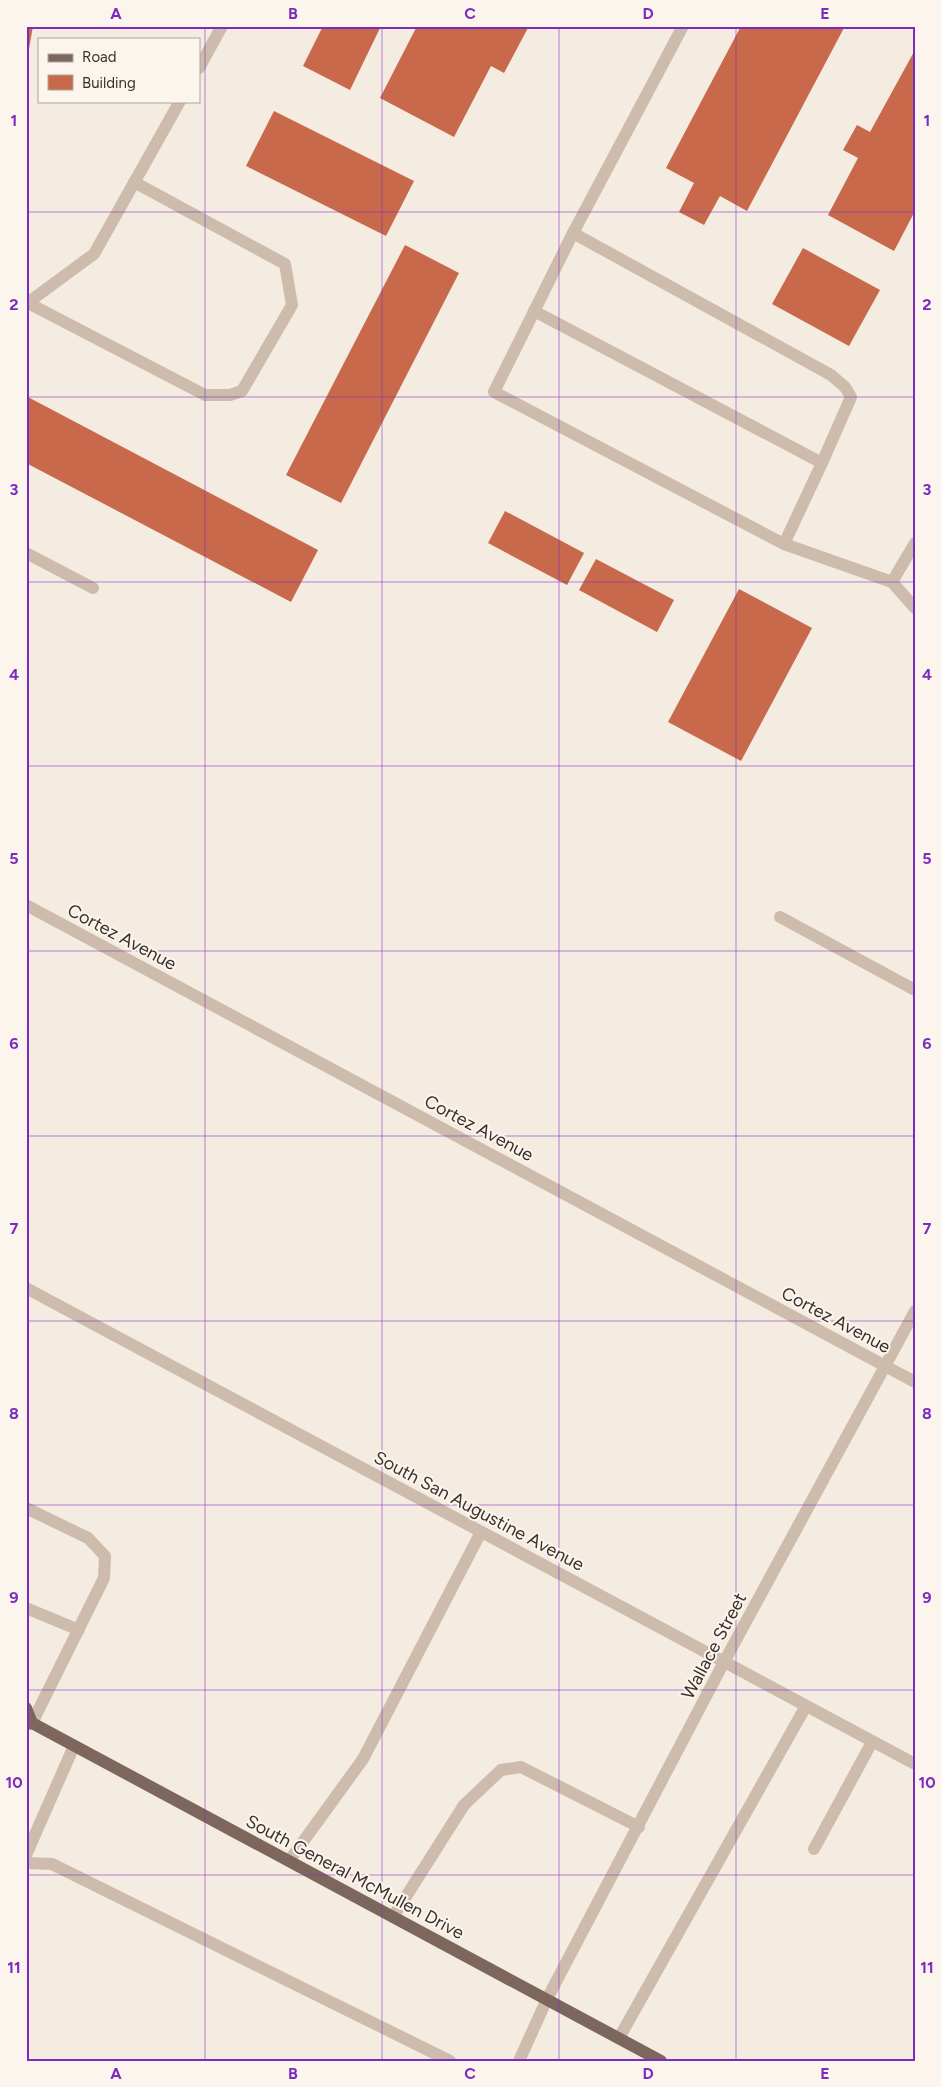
<svg xmlns="http://www.w3.org/2000/svg" width="941" height="2087" font-family="Figtree,sans-serif">
<rect width="100%" height="100%" fill="#f4ebe1"/>
<g fill="#c8694b">
<path d="M26 26H33L27 60H26Z"/>
<path d="M323 26H381L350 90 303 66Z"/>
<path d="M417 26H529L504 73 491 66 454 137 380 98Z"/>
<path d="M741 26H845L747 211 720 196 704 225 679 212 694 183 666 168Z"/>
<path d="M915 50V211L894 251 828 215 858 158 843 150 857 125 870 132Z"/>
<path d="M274 111 414 181 386 236 246 166Z"/>
<path d="M405 245 459 273 341 503 286 475Z"/>
<path d="M803 248 880 290 849 346 772 304Z"/>
<path d="M26 396 318 550 291 602 26 463Z"/>
<path d="M505 511 584 553 567 585 488 543Z"/>
<path d="M596 559 674 600 657 632 579 590Z"/>
<path d="M739 589 812 628 741 761 668 722Z"/>
</g>
<g fill="none" stroke-linecap="round" stroke-linejoin="round">
<g stroke="#cdbbac" stroke-width="12">
<path d="M683 26 573 233 494 392 784 544 892 582 915 543"/>
<path d="M199 68 222 26"/>
<path d="M573 233 831 375 845 387 851 397 822 463"/>
<path d="M28 303 205 395H230L242 391 292 305 285 264 134 182"/>
<path d="M26 304 94 254 180 101"/>
<path d="M534 311 822 463 784 544"/>
<path d="M26 553 93 588"/>
<path d="M892 582 915 608"/>
<path d="M26 1508 88 1538 105 1556 104 1578 32 1723"/>
<path d="M26 1608 79 1630"/>
<path d="M814 1849 872 1742"/>
<path d="M26 1855 74 1746"/>
<path d="M289 1861 363 1759 481 1532"/>
<path d="M26 1863 52 1864 450 2061"/>
<path d="M393 1917 464 1805 501 1770 521 1767 639 1827"/>
<path d="M619 2038 806 1706"/>
<path d="M519 2061 547 1999"/>
</g>
<g stroke="#cdbbac" stroke-width="12">
<path d="M26 905 915 1382"/>
<path d="M780 917 915 990"/>
<path d="M26 1288 915 1764"/>
</g>
<path stroke="#cdbbac" stroke-width="12" d="M547 1999 724 1662 915 1311"/>
<g stroke="#7d675c" stroke-width="12">
<path d="M26 1708 32 1723"/>
<path d="M26 1724 32 1723 661 2061"/>
</g>
</g>
<path fill="none" stroke="#7b2cbf" stroke-width="1" stroke-opacity="0.55" d="M205 26V2061M382 26V2061M559 26V2061M736 26V2061M26 212H915M26 397H915M26 582H915M26 766H915M26 951H915M26 1136H915M26 1321H915M26 1505H915M26 1690H915M26 1875H915"/>
<g text-anchor="middle" stroke-width="4" stroke-linejoin="round" paint-order="stroke">
<g font-size="18" fill="#3b302b" stroke="#fbf5ee">
<text transform="translate(122 937) rotate(28)" y="6">Cortez Avenue</text>
<text transform="translate(479 1128) rotate(28)" y="6">Cortez Avenue</text>
<text transform="translate(836 1320) rotate(28)" y="6">Cortez Avenue</text>
<text transform="translate(479 1511) rotate(28)" y="6">South San Augustine Avenue</text>
<text transform="translate(714 1646) rotate(-62)" y="6">Wallace Street</text>
<text transform="translate(355 1877) rotate(28)" y="6">South General McMullen Drive</text>
</g>
</g>
<rect width="941" height="2087" fill="none" stroke="#fbf5ee" stroke-width="55"/>
<rect x="38" y="38" width="162" height="65" fill="#fbf5ee" stroke="#aea6a0"/>
<rect x="48" y="54" width="25" height="8" fill="#7d675c" stroke="#aea6a0"/>
<text x="82" y="62" font-size="15" fill="#3b302b">Road</text>
<rect x="48" y="75" width="25" height="15" fill="#c8694b" stroke="#aea6a0"/>
<text x="82" y="88" font-size="15" fill="#3b302b">Building</text>
<rect x="28" y="28" width="886" height="2032" fill="none" stroke="#7b2cbf" stroke-width="2"/>
<g font-size="16" text-anchor="middle" font-weight="bold" fill="#7b2cbf">
<text x="116" y="19">A</text>
<text x="293" y="19">B</text>
<text x="470" y="19">C</text>
<text x="648" y="19">D</text>
<text x="825" y="19">E</text>
<text x="14" y="126">1</text>
<text x="927" y="126">1</text>
<text x="14" y="310">2</text>
<text x="927" y="310">2</text>
<text x="14" y="495">3</text>
<text x="927" y="495">3</text>
<text x="14" y="680">4</text>
<text x="927" y="680">4</text>
<text x="14" y="864">5</text>
<text x="927" y="864">5</text>
<text x="14" y="1049">6</text>
<text x="927" y="1049">6</text>
<text x="14" y="1234">7</text>
<text x="927" y="1234">7</text>
<text x="14" y="1419">8</text>
<text x="927" y="1419">8</text>
<text x="14" y="1603">9</text>
<text x="927" y="1603">9</text>
<text x="14" y="1788">10</text>
<text x="927" y="1788">10</text>
<text x="14" y="1973">11</text>
<text x="927" y="1973">11</text>
<text x="116" y="2079">A</text>
<text x="293" y="2079">B</text>
<text x="470" y="2079">C</text>
<text x="648" y="2079">D</text>
<text x="825" y="2079">E</text>
</g>
</svg>
